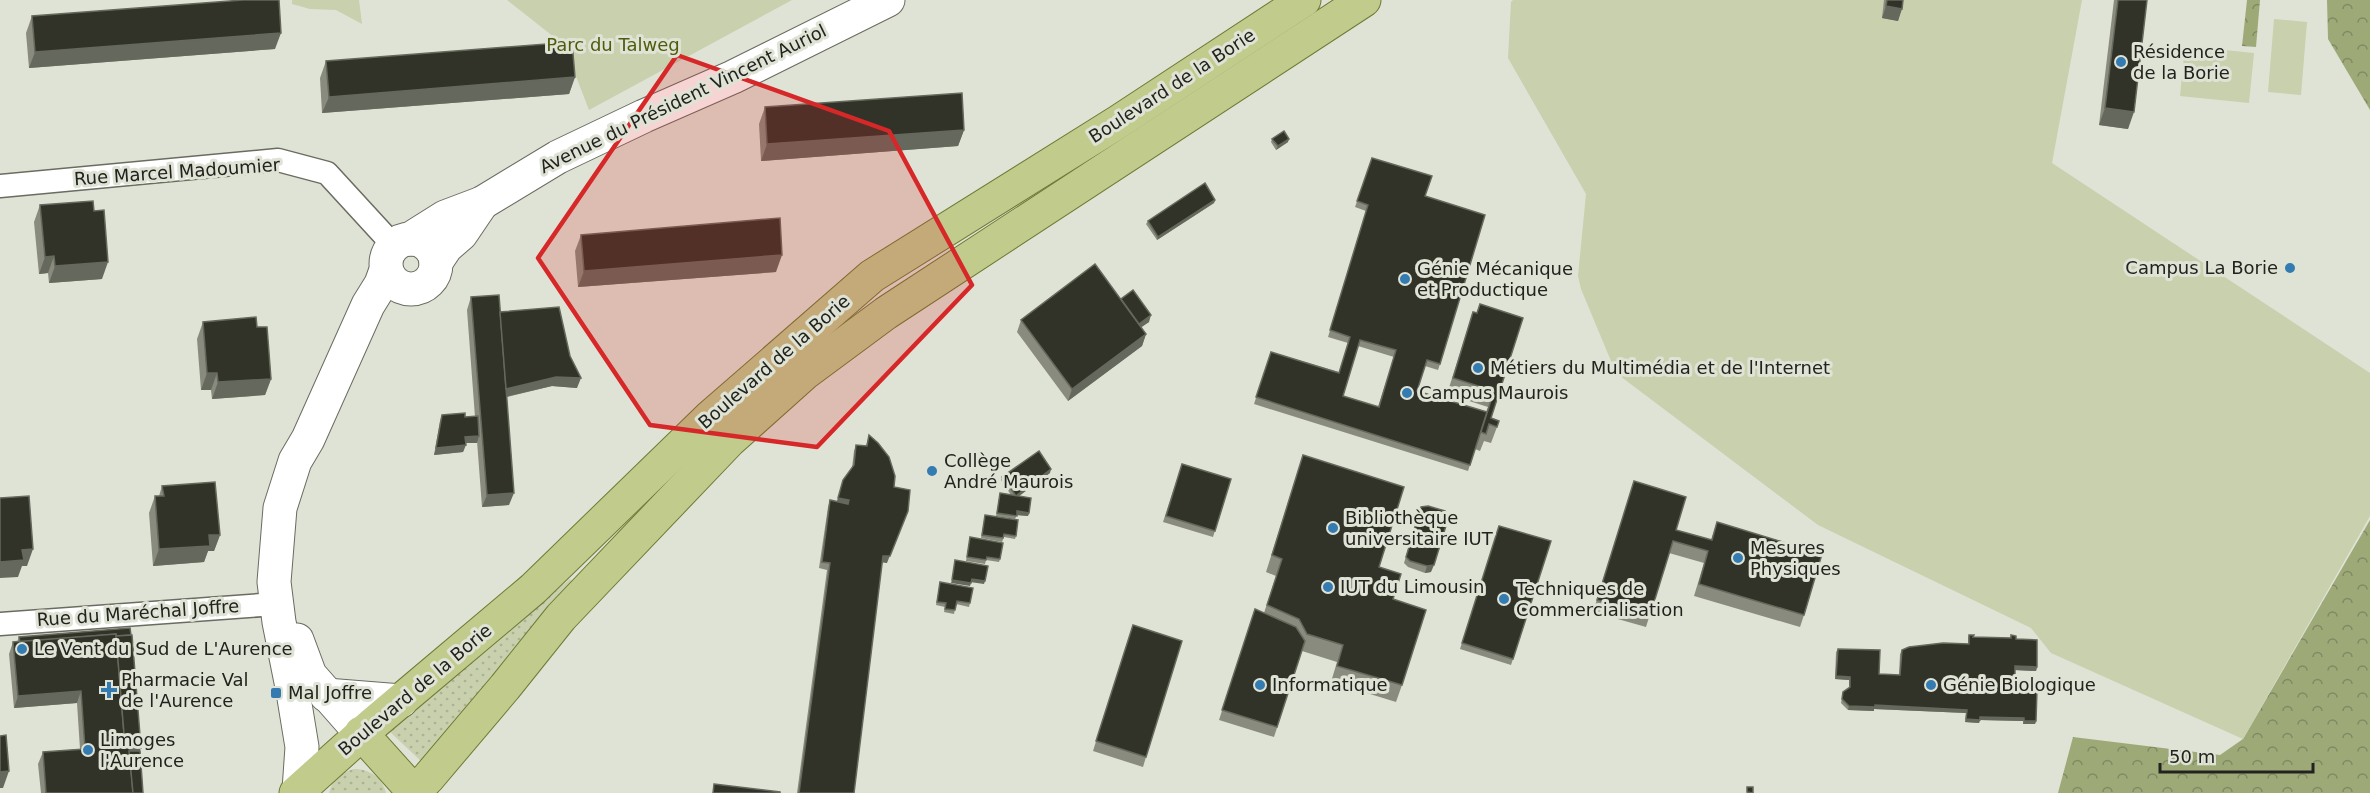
<svg xmlns="http://www.w3.org/2000/svg" width="2370" height="793" font-family="'DejaVu Sans',sans-serif">
<defs>
<pattern id="grass-dots" width="8" height="8" patternUnits="userSpaceOnUse" patternTransform="scale(1.5)"><rect width="8" height="8" fill="#c8d0ae"/><path d="M2 2h.1M6 6h.1" fill="none" stroke="#acb295" stroke-width="1.8" stroke-linecap="round"/></pattern>
<pattern id="forest-crowns" width="20" height="18" patternUnits="userSpaceOnUse" patternTransform="scale(1.5)"><rect width="20" height="18" fill="#9ea978"/><path d="M2 6a3 3 0 1 1 6 0M12 15a3 3 0 1 1 6 0" fill="none" stroke="#808962"/></pattern>
</defs>
<rect width="100%" height="100%" fill="#dfe3d5"/>
<g fill="url(#grass-dots)">
<path d="M570 579 574 584 423 763 389 731Z"/>
<path d="M354 769C369 769 382 777 386 793H329C333 779 340 773 354 769Z"/>
</g>
<g fill="url(#forest-crowns)">
<path d="M2247 0H2260L2256 47 2242 46Z"/>
<path d="M2327 0H2370V110L2328 39Z"/>
<path d="M2370 520V793H2058L2073 737 2220 755 2243 739Z"/>
</g>
<g fill="#c8d0ae">
<path d="M292 0H359L362 24 336 10 310 9 292 4Z"/>
<path d="M507 0H792L589 110 564 45Z"/>
<path d="M1513 0H2082L2052 163 2370 373V516L2243 739 2051 653 2031 628 1818 525 1616 373 1581 289 1578 276 1586 194 1508 58 1511 2Z"/>
<path d="M2274 19 2307 22 2301 95 2268 92Z"/>
<path d="M2185 46 2254 53 2249 103 2180 96Z"/>
</g>
<g fill="none" stroke-linecap="round" stroke-linejoin="round">
<defs>
<g id="street">
<path d="M0 186 278 160 327 173 394 246"/>
<path d="M0 624 276 604"/>
</g>
<g id="secondary">
<path d="M410 239 445 217 482 203 558 157 644 116 733 77 888 0"/>
<circle cx="411" cy="264" r="25"/>
<path d="M436 262 446 247 461 234 482 203"/>
<path d="M297 640 310 675 361 733"/>
<path d="M326 695 401 701"/>
<path d="M299 790 302 747 293 692 279 622 274 582 280 508 295 461 308 439 368 305 381 284 386 270"/>
</g>
<g id="primary">
<path d="M361 733 414 792"/>
<path d="M296 793 374 723 533 589 709 418 872 276 1118 122 1304 0"/>
<path d="M413 793 428 778 505 687 561 617 729 441 805 373 886 313 1364 0"/>
</g>
</defs>
<use href="#street" stroke="#696c5f" stroke-width="25"/>
<use href="#secondary" stroke="#696c5f" stroke-width="35"/>
<use href="#primary" stroke="#6d7a33" stroke-width="35"/>
<use href="#street" stroke="#fff" stroke-width="22"/>
<use href="#secondary" stroke="#fff" stroke-width="33"/>
<use href="#primary" stroke="#c0cb8c" stroke-width="33"/>
</g>
<g fill="#888b7e" fill-rule="evenodd">
<path d="M1884 0H1903L1898 21 1882 18Z"/>
<path d="M2114 0H2147L2128 129 2099 125Z"/>
<path d="M32 16 275 49 29 68 26 33Z"/>
<path d="M326 61 575 77 569 94 322 113 320 78Z"/>
<path d="M765 107 964 130 958 146 761 161 759 124Z"/>
<path d="M1272 139 1288 142 1276 150 1271 142Z"/>
<path d="M1372 158 1425 196 1440 364 1438 370 1425 366 1417 391 1486 412 1488 407 1447 394 1473 312 1477 313 1523 318 1491 418 1497 427 1491 443 1484 441 1480 451 1475 449 1468 471 1254 404 1271 352 1339 372 1348 343 1328 337 1366 211 1355 207ZM1358 346 1394 357 1378 407 1343 396Z"/>
<path d="M1215 200 1214 203 1157 240 1146 224 1148 221Z"/>
<path d="M40 205 94 211 102 279 49 283 48 273 39 274 34 222Z"/>
<path d="M581 235 776 272 578 287 575 251Z"/>
<path d="M471 297 500 312 570 356 577 388 552 386 507 397 509 505 482 507 477 441V443H466L463 452 434 455 440 421 442 415 465 417H475L467 310Z"/>
<path d="M1121 299 1149 322 1141 327 1146 334 1142 346 1068 401 1017 332 1021 320Z"/>
<path d="M203 322 257 327 271 379 265 395 212 399 211 390H201L197 339Z"/>
<path d="M869 435 887 563 882 562 854 793H797L827 570 819 568 828 507 830 500 837 502 843 480 852 468 854 451 856 445 866 446Z"/>
<path d="M1303 455 1379 567 1393 599 1402 685 1396 702 1331 682 1337 662 1302 651 1274 737 1219 720 1255 609 1264 613 1276 576 1266 572Z"/>
<path d="M1182 464 1231 479 1213 537 1163 522Z"/>
<path d="M1050 473 1019 496 1029 513 1028 516 1017 515 1015 519 996 516 1000 493 1011 495 1001 480 1002 477Z"/>
<path d="M1634 481 1676 530 1711 540 1717 522 1804 615 1800 627 1694 596 1704 563 1669 553 1646 627 1593 612Z"/>
<path d="M162 486 220 535 214 551H208L204 562 153 566 149 513 155 496H159Z"/>
<path d="M1421 507 1431 572 1425 573 1408 567 1404 563Z"/>
<path d="M985 515 1016 536 1015 539 1004 537 1002 542 981 538Z"/>
<path d="M1499 526 1513 659 1511 665 1460 649Z"/>
<path d="M970 537 1000 559 999 562 986 560 985 564 966 561Z"/>
<path d="M940 582 970 603 969 607 956 604 954 614 944 612 945 607 936 605Z"/>
<path d="M130 628 143 793H41L38 764 43 752 80 749 77 703 14 708 9 654 13 642H17L19 637Z"/>
<path d="M1130 634 1146 757 1143 767 1093 751Z"/>
<path d="M1969 635 1973 637 2010 638 2011 635 2016 639 2037 667 2036 671 2015 670V689L2036 721 2035 724H2023V721L1980 720 1979 723 1965 722 1966 713 1874 709V711L1848 710 1841 703 1843 692 1849 688V680L1835 679 1836 652 1838 649 1879 674 1899 675 1900 654 1902 650 1968 644V638Z"/>
</g>
<g fill="#65685c">
<path d="M1886 6 1902 9 1898 21 1882 18Z"/>
<path d="M281 33 275 49 29 68 35 52Z"/>
<path d="M575 77 569 94 322 113 329 97Z"/>
<path d="M2105 108 2134 112 2128 129 2099 125Z"/>
<path d="M964 130 958 146 761 161 767 144Z"/>
<path d="M1289 139 1288 142 1276 150 1278 146Z"/>
<path d="M1215 200 1214 203 1157 240 1158 237Z"/>
<path d="M782 255 776 272 578 287 584 271Z"/>
<path d="M54 256 48 273 39 274 45 257Z"/>
<path d="M108 262 102 279 49 283 55 266Z"/>
<path d="M1151 315 1149 322 1133 333 1135 327Z"/>
<path d="M1146 334 1142 346 1068 401 1072 389Z"/>
<path d="M207 373H217L211 390H201Z"/>
<path d="M556 377 581 378 577 388 552 386 501 398 505 389Z"/>
<path d="M271 379 265 395 212 399 218 382Z"/>
<path d="M479 436 477 443H463L465 437Z"/>
<path d="M466 445 463 452 434 455 436 448Z"/>
<path d="M1051 469 1050 473 1015 499 1016 496Z"/>
<path d="M514 493 509 505 482 507 487 495Z"/>
<path d="M838 498 849 500 847 506 836 505Z"/>
<path d="M1017 511 1029 513 1028 516 1016 515Z"/>
<path d="M905 517 887 563 881 562 883 556Z"/>
<path d="M209 535H220L214 551H208L204 562 153 566 159 549Z"/>
<path d="M33 549 27 566H22L18 577 0 578V562L22 550Z"/>
<path d="M1434 565 1431 572 1425 573 1427 566Z"/>
<path d="M972 579 985 581 984 584 970 582Z"/>
<path d="M952 580 971 583 970 586 951 583Z"/>
<path d="M2015 666 2037 667 2036 671 2014 670Z"/>
<path d="M1836 676 1850 677 1849 680 1835 679Z"/>
<path d="M81 691 77 703 14 708 18 696Z"/>
<path d="M1875 705 1967 710 1966 713 1874 709V711L1848 710 1849 706Z"/>
<path d="M1980 717 2024 718 2023 721 1980 720 1979 723 1965 722 1966 719Z"/>
<path d="M2024 721H2036L2035 724H2023Z"/>
<path d="M141 748 137 757 124 749Z"/>
<path d="M9 771 3 788H0V772Z"/>
</g>
<g fill="#313328" stroke="#65685c" stroke-width="1.5" fill-rule="evenodd">
<path d="M243 0H279L281 33 35 52 32 16Z"/>
<path d="M1887 0H1903L1902 9 1886 6Z"/>
<path d="M2118 0H2147L2134 112 2105 108Z"/>
<path d="M572 42 575 77 329 97 326 61Z"/>
<path d="M962 93 964 130 767 144 765 107Z"/>
<path d="M1284 131 1289 139 1278 146 1272 139Z"/>
<path d="M1372 158 1432 176 1425 196 1485 215 1440 364 1427 360 1417 391 1487 412 1470 465 1256 397 1271 352 1339 373 1350 337 1330 330 1368 205 1357 201ZM1360 340 1396 350 1379 407 1343 396Z"/>
<path d="M1205 183 1215 200 1158 237 1148 221Z"/>
<path d="M93 201 94 211 104 210 108 262 55 266 54 256 45 257 40 205Z"/>
<path d="M780 218 782 255 584 271 581 235Z"/>
<path d="M1095 264 1146 334 1072 389 1021 320Z"/>
<path d="M1133 290 1151 315 1139 324 1121 299Z"/>
<path d="M499 295 514 493 487 495 471 297Z"/>
<path d="M1480 304 1523 318 1491 418 1499 421 1497 427 1489 424 1486 434 1481 432 1494 391 1453 378 1473 312 1477 313Z"/>
<path d="M559 307 570 356 581 378 556 377 506 389 500 312Z"/>
<path d="M256 317 257 327H267L271 379 218 382 217 373H207L203 322Z"/>
<path d="M465 413V417L478 416 479 436 465 437 466 445 436 448 442 415Z"/>
<path d="M869 435 878 443 889 457 895 476 894 487 910 490 908 511 890 556H883L854 793H799L830 563 822 562 830 500 848 504 849 500 838 498 843 480 854 465 856 445 867 446Z"/>
<path d="M1039 451 1051 469 1016 496 1002 477Z"/>
<path d="M1303 455 1404 487 1379 567 1401 574 1393 599 1426 610 1402 685 1337 666 1343 645 1307 634 1299 619 1267 605 1282 559 1272 555Z"/>
<path d="M1182 464 1231 479 1215 531 1166 516Z"/>
<path d="M1634 481 1686 497 1676 530 1712 540 1717 522 1822 554 1804 615 1699 584 1708 551 1673 541 1650 615 1597 600Z"/>
<path d="M215 482 220 535H209L210 546 159 549 155 496H164L162 486Z"/>
<path d="M1000 493 1031 498 1029 513 1017 511V516L997 513Z"/>
<path d="M29 496 33 549 22 550 24 560 0 562V498Z"/>
<path d="M1428 506 1445 511 1449 516 1434 565 1427 566 1410 561 1406 557 1421 507Z"/>
<path d="M985 515 1018 520 1016 536 1004 534 1003 538 982 535Z"/>
<path d="M1499 526 1551 541 1513 659 1462 643Z"/>
<path d="M970 537 1003 543 1000 559 987 557 986 560 967 557Z"/>
<path d="M955 560 988 566 985 581 972 579 971 583 952 580Z"/>
<path d="M940 582 973 588 970 603 957 601 955 610 945 609 946 603 937 602Z"/>
<path d="M1255 609 1296 627 1305 641 1277 727 1222 710Z"/>
<path d="M1133 625 1182 641 1146 757 1096 741Z"/>
<path d="M130 628 131 635 116 636V634L20 642 19 637Z"/>
<path d="M116 634 125 746 129 745 133 793H46L43 752 85 749 81 691 18 696 13 642Z"/>
<path d="M132 635 141 748H129V745L125 746 116 636Z"/>
<path d="M1969 635H1974L1973 637 2011 638V635L2016 636V639L2037 640V667L2015 666V689L2037 690 2036 721H2024V718L1980 717V720L1966 719 1967 710 1875 705V707L1849 706 1842 699 1843 692 1850 687V677L1836 676 1838 649 1880 650 1879 674 1900 675 1902 650 1909 647 1943 643 1969 644Z"/>
<path d="M6 735 9 771 0 772V736Z"/>
<path d="M129 751H140L143 793H133Z"/>
<path d="M714 784 780 792V793H713Z"/>
<path d="M1747 787H1753V793L1747 792Z"/>
</g>
<path fill="#d62828" fill-opacity="0.2" stroke="#d62828" stroke-width="4.5" stroke-linejoin="round" d="M677 55 889 131 972 285 817 447 650 425 538 258Z"/>
<g fill="#337bb0" stroke="#dfe3d5" stroke-width="2">
<circle cx="2121" cy="62" r="6"/>
<circle cx="2290" cy="268" r="6"/>
<circle cx="1405" cy="279" r="6"/>
<circle cx="1478" cy="368" r="6"/>
<circle cx="1407" cy="393" r="6"/>
<circle cx="932" cy="471" r="6"/>
<circle cx="1333" cy="528" r="6"/>
<circle cx="1738" cy="558" r="6"/>
<circle cx="1328" cy="587" r="6"/>
<circle cx="1504" cy="599" r="6"/>
<circle cx="22" cy="649" r="6"/>
<circle cx="1260" cy="685" r="6"/>
<circle cx="1931" cy="685" r="6"/>
<path d="M106 681h6v6h6v6h-6v6h-6v-6h-6v-6h6z"/>
<rect x="270" y="687" width="12" height="12" rx="3"/>
<circle cx="88" cy="750" r="6"/>
</g>
<g text-anchor="middle" stroke-width="6" stroke-linejoin="round" paint-order="stroke">
<g font-size="18" fill="#505c0d" stroke="#dfe3d5">
<text x="613" y="51">Parc du Talweg</text>
</g>
<g font-size="18" fill="#22231e" stroke="#dfe3d5" text-anchor="start">
<text x="2133" y="58">Résidence<tspan x="2133" dy="21">de la Borie</tspan></text>
<text x="2278" y="274" text-anchor="end">Campus La Borie</text>
<text x="1417" y="275">Génie Mécanique<tspan x="1417" dy="21">et Productique</tspan></text>
<text x="1490" y="374">Métiers du Multimédia et de l'Internet</text>
<text x="1419" y="399">Campus Maurois</text>
<text x="944" y="467">Collège<tspan x="944" dy="21">André Maurois</tspan></text>
<text x="1345" y="524">Bibliothèque<tspan x="1345" dy="21">universitaire IUT</tspan></text>
<text x="1750" y="554">Mesures<tspan x="1750" dy="21">Physiques</tspan></text>
<text x="1340" y="593">IUT du Limousin</text>
<text x="1516" y="595">Techniques de<tspan x="1516" dy="21">Commercialisation</tspan></text>
<text x="34" y="655">Le Vent du Sud de L'Aurence</text>
<text x="121" y="686">Pharmacie Val<tspan x="121" dy="21">de l'Aurence</tspan></text>
<text x="1272" y="691">Informatique</text>
<text x="1943" y="691">Génie Biologique</text>
<text x="288" y="699">Mal Joffre</text>
<text x="100" y="746">Limoges<tspan x="100" dy="21">l'Aurence</tspan></text>
</g>
<g font-size="18" fill="#22231e" stroke="#dfe3d5">
<text transform="translate(1172 86) rotate(-33)" y="6">Boulevard de la Borie</text>
<text transform="translate(683 99) rotate(-26)" y="6">Avenue du Président Vincent Auriol</text>
<text transform="translate(177 172) rotate(-4)" y="6">Rue Marcel Madoumier</text>
<text transform="translate(774 362) rotate(-41)" y="6">Boulevard de la Borie</text>
<text transform="translate(138 613) rotate(-4)" y="6">Rue du Maréchal Joffre</text>
<text transform="translate(415 690) rotate(-40)" y="6">Boulevard de la Borie</text>
</g>
</g>
<path d="M2160 763v9h153v-9" fill="none" stroke="#22231e" stroke-width="3"/>
<text x="2169" y="763" font-size="18" fill="#22231e" stroke="#dfe3d5" stroke-width="4.5" paint-order="stroke">50 m</text>
</svg>
